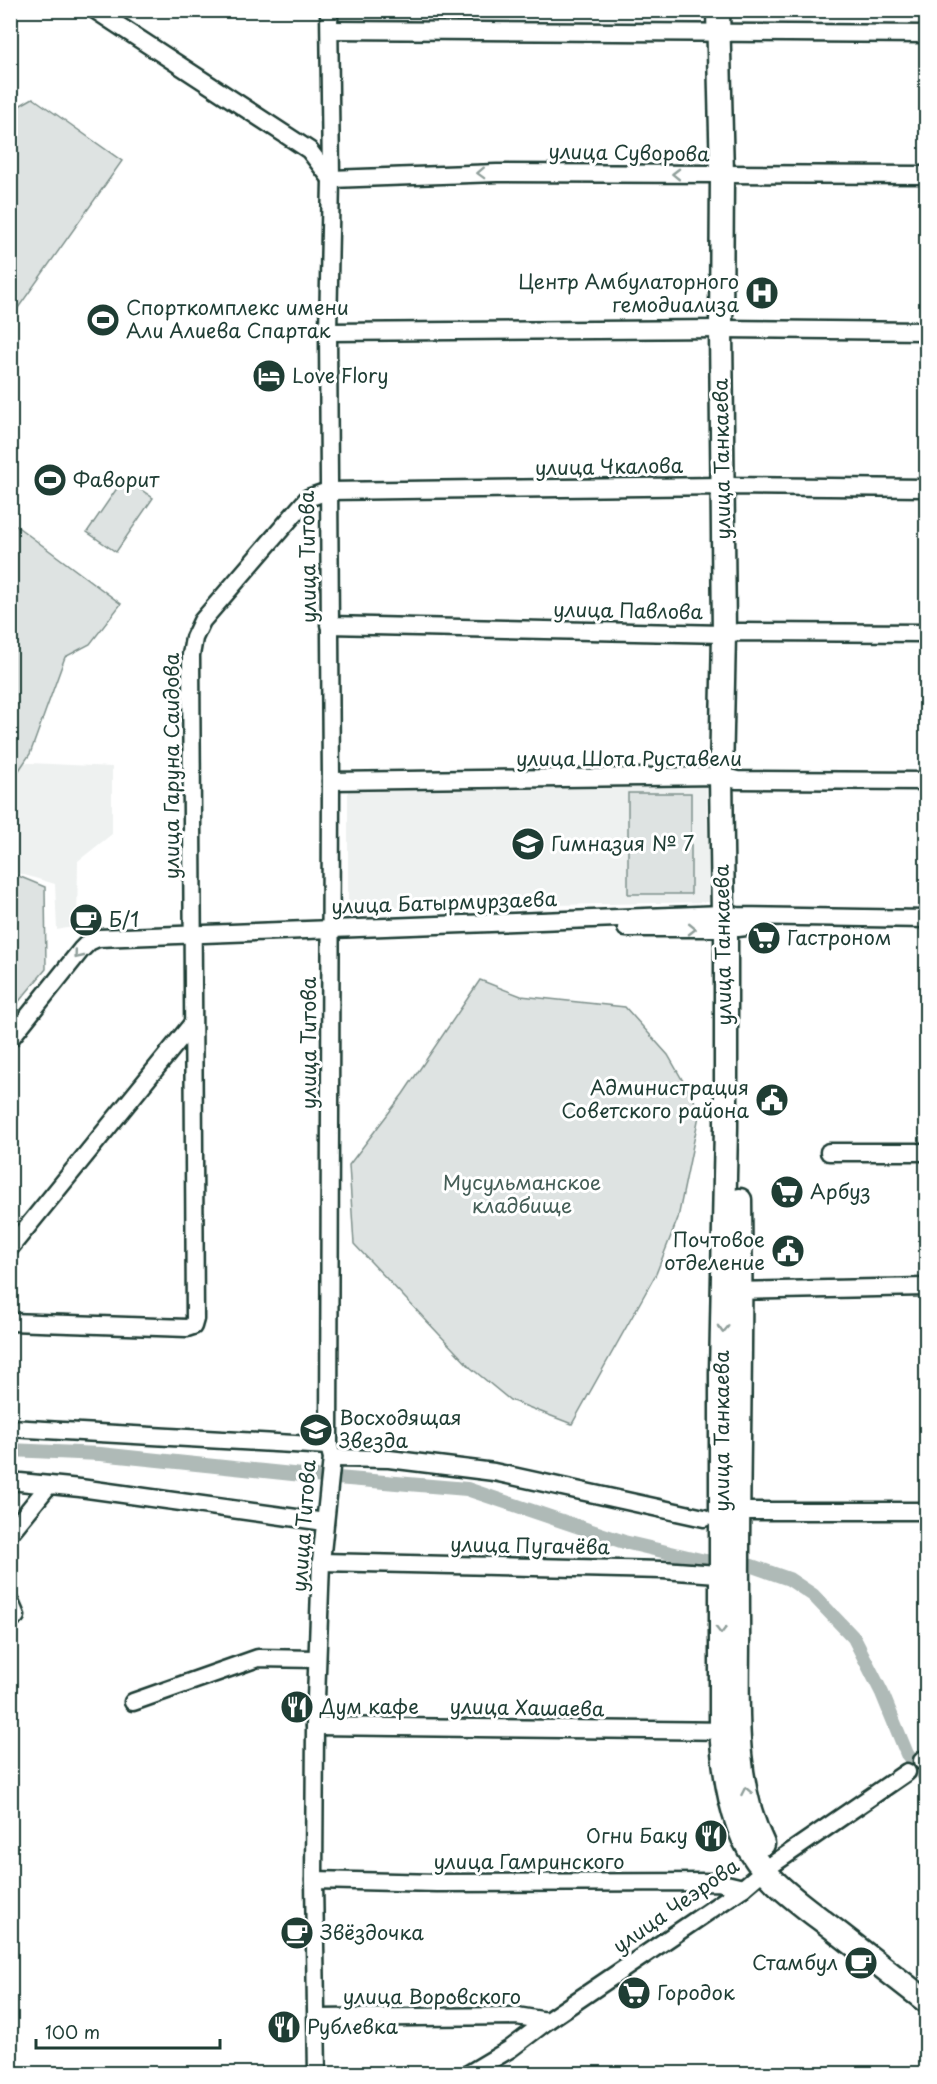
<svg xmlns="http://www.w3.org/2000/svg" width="937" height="2084" font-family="'Playpen Sans',sans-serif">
<rect width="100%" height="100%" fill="#fff"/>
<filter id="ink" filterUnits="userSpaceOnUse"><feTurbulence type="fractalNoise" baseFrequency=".0167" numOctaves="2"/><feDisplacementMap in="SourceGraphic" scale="12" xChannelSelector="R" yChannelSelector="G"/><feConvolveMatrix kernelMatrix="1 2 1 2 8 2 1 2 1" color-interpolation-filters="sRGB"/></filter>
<g filter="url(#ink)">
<g fill="#eef1f0">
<path d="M10 762 112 767V834L78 861 77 926 57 930 55 884 11 871Z"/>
<path d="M706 786 710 902 348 909V787Z"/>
</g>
<g fill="#dee3e2" stroke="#7e908b" stroke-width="1.5">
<path d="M33 98 122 161 11 318V100L19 106Z"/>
<path d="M124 478 153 498 116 552 87 532Z"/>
<path d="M11 522 121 604 90 644 65 657 30 754 11 782Z"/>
<rect x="628" y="793" width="63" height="101"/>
<path d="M11 873 45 887 46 969 11 1011Z"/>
<path d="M480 980 521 996 625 1007 668 1055 700 1111 678 1218 656 1274 572 1424 510 1400 471 1368 354 1244 349 1165 403 1094Z"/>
</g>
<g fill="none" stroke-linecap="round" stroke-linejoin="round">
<path stroke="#afbab7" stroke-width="14" d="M10 1450 100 1454 302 1475 467 1489 624 1542 705 1561 752 1566 789 1579 813 1595 854 1638 882 1693 907 1754 926 1778"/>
<defs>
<g id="minor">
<path d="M95 10 309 150 331 179 497 173 926 175"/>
<path d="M330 30 926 34"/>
<path d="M328 332 721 329 926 331"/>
<path d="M329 625 724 634 739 632 926 633"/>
<path d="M331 781 721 776 737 780 926 781"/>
<path d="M626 928H738L761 925"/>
<path d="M10 1039 81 950 89 942 98 938 723 914 737 916 926 919"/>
<path d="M829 1152H926"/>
<path d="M10 1248 192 1024"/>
<path d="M731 1291 926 1287"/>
<path d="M10 1322 187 1328 193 1326 195 1319 191 655 194 638 202 621 308 498 328 491 723 486 926 488"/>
<path d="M10 1428 329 1446"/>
<path d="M332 1458 389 1459 494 1472 704 1518"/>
<path d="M10 1481 80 1488 325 1522"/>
<path d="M728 1513 738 1511H926"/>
<path d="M10 1533 49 1485"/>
<path d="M321 1562 663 1570 731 1575"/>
<path d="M10 1602 16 1616"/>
<path d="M133 1702 258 1658 317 1659"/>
<path d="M315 1726 733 1731"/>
<path d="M922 1761 926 1758"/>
<path d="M314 1880 437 1883 718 1882 743 1888"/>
<path d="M317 2018 517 2016 547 2021"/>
<path d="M317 2074 314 1880 315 1726 321 1562 332 1458 329 1446 331 781 328 332 331 179 329 10"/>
<path d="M468 2074 510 2049 547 2021 743 1888 763 1871 907 1772"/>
</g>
<g id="major">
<path d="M718 10 722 175 721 329 724 634 721 776 723 914 726 928V1127L721 1374V1731C724 1767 728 1804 743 1838 762 1879 801 1904 836 1931 866 1954 896 1978 926 2001"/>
<path d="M740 1200C742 1339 737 1478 738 1617 739 1690 730 1777 763 1844"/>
</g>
</defs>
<use href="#minor" stroke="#1f3d34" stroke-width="21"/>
<use href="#major" stroke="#1f3d34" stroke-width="27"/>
<use href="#minor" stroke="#fff" stroke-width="16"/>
<use href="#major" stroke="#fff" stroke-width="22"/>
</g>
<defs><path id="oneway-chevron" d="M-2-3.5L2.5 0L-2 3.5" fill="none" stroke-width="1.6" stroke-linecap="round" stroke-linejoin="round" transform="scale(1.5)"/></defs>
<g stroke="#8f9e9a">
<use href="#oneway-chevron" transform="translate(481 173) rotate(178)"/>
<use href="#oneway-chevron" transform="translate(676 174) rotate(-179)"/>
<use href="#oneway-chevron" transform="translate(692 929) rotate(1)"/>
<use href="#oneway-chevron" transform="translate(78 955) rotate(129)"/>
<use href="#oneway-chevron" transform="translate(723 1329) rotate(92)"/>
<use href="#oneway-chevron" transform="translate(721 1630) rotate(90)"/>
<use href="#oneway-chevron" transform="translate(746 1791) rotate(-101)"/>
</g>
</g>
<defs>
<symbol id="hospital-disc" viewBox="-11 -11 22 22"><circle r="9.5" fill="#1f3d34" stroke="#fff"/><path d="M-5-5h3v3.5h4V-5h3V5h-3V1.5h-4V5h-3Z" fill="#fff"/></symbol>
<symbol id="stadium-disc" viewBox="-11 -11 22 22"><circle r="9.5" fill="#1f3d34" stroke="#fff"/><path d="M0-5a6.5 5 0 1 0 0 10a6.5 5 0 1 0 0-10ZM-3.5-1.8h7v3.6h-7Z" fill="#fff"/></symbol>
<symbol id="hotel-disc" viewBox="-11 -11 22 22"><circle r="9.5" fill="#1f3d34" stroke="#fff"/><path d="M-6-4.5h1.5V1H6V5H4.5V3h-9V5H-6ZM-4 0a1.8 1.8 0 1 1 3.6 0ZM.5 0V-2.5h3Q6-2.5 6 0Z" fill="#fff"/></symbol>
<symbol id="school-disc" viewBox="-11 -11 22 22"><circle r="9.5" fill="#1f3d34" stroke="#fff"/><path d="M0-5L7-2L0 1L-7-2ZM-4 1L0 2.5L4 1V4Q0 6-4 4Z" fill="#fff"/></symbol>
<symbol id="cafe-disc" viewBox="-11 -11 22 22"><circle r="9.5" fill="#1f3d34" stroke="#fff"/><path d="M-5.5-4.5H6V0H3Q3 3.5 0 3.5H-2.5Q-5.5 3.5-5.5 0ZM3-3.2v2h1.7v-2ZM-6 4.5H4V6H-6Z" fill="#fff"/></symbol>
<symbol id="supermarket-disc" viewBox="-11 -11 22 22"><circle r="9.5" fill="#1f3d34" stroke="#fff"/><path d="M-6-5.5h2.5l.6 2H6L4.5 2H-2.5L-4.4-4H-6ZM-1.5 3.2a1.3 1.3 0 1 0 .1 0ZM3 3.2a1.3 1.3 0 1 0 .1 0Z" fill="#fff"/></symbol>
<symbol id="civic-disc" viewBox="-11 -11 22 22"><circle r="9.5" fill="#1f3d34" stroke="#fff"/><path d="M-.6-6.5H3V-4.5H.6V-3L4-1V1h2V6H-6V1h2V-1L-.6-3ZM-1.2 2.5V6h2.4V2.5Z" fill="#fff"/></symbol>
<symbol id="restaurant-disc" viewBox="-11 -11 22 22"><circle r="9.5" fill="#1f3d34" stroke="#fff"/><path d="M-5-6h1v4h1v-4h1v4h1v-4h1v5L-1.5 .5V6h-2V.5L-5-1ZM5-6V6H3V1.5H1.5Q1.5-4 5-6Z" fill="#fff"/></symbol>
</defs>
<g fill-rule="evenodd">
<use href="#hospital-disc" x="743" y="274" width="38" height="38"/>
<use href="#stadium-disc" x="84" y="301" width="38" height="38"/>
<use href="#hotel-disc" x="250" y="357" width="38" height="38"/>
<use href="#stadium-disc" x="31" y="461" width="38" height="38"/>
<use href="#school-disc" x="509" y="825" width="38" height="38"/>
<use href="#cafe-disc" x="67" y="901" width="38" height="38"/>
<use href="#supermarket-disc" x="745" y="919" width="38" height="38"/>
<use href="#civic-disc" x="753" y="1081" width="38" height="38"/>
<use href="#supermarket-disc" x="768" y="1173" width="38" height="38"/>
<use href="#civic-disc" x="769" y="1232" width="38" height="38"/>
<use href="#school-disc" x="297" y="1411" width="38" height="38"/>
<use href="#restaurant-disc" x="278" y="1688" width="38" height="38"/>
<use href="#restaurant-disc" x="692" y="1817" width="38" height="38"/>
<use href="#cafe-disc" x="278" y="1914" width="38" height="38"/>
<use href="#cafe-disc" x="842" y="1944" width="38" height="38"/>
<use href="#supermarket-disc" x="615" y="1974" width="38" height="38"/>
<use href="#restaurant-disc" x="265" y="2008" width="38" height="38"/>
</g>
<g text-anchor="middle" stroke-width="6" stroke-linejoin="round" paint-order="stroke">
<g font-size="20" fill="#1f3d34" stroke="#fff">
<text transform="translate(629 153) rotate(1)" y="7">улица Суворова</text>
<text transform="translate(722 459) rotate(-91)" y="7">улица Танкаева</text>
<text transform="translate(609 467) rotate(-1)" y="7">улица Чкалова</text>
<text transform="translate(308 557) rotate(-91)" y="7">улица Титова</text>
<text transform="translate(628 611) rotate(1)" y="7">улица Павлова</text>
<text x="629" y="766">улица Шота Руставели</text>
<text transform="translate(172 766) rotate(-90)" y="7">улица Гаруна Саидова</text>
<text transform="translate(444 903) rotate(-2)" y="7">улица Батырмурзаева</text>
<text transform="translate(723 945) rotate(-91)" y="7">улица Танкаева</text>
<text transform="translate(309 1043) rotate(-90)" y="7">улица Титова</text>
<text transform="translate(722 1431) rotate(-90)" y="7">улица Танкаева</text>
<text transform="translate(304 1526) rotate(-86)" y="7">улица Титова</text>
<text transform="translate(530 1546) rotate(1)" y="7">улица Пугачёва</text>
<text transform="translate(527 1708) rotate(1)" y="7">улица Хашаева</text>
<text x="529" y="1869">улица Гамринского</text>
<text transform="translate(676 1906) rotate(-35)" y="7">улица Чеэрова</text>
<text x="432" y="2004">улица Воровского</text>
</g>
<g font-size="20" fill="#1f3d34" stroke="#fff" text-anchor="start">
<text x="739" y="289" text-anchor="end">Центр Амбулаторного<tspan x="739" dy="23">гемодиализа</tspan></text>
<text x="126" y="315">Спорткомплекс имени<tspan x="126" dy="23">Али Алиева Спартак</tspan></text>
<text x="292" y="383">Love Flory</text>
<text x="73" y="487">Фаворит</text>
<text x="551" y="851">Гимназия № 7</text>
<text x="109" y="927">Б/1</text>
<text x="787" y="945">Гастроном</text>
<text x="749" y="1095" text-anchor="end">Администрация<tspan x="749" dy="23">Советского района</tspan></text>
<text x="810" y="1199">Арбуз</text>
<text x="765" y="1247" text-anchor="end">Почтовое<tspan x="765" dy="23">отделение</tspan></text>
<text x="339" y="1425">Восходящая<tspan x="339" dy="23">Звезда</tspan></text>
<text x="320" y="1714">Дум кафе</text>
<text x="688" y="1843" text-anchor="end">Огни Баку</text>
<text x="320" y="1940">Звёздочка</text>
<text x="838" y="1970" text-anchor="end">Стамбул</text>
<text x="657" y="2000">Городок</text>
<text x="307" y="2034">Рублевка</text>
</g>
<g font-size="20" fill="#455e57" stroke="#fff">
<text x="522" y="1190">Мусульманское<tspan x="522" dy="23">кладбище</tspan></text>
</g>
</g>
<rect width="937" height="2084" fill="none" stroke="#fff" stroke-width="36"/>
<rect x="18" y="18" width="901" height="2048" fill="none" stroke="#1f3d34" stroke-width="2" filter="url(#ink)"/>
<path d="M36 2039v9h184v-9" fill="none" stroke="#1f3d34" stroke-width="3"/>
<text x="45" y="2039" font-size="18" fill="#1f3d34" stroke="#ffffff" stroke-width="4.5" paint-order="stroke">100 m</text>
</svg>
